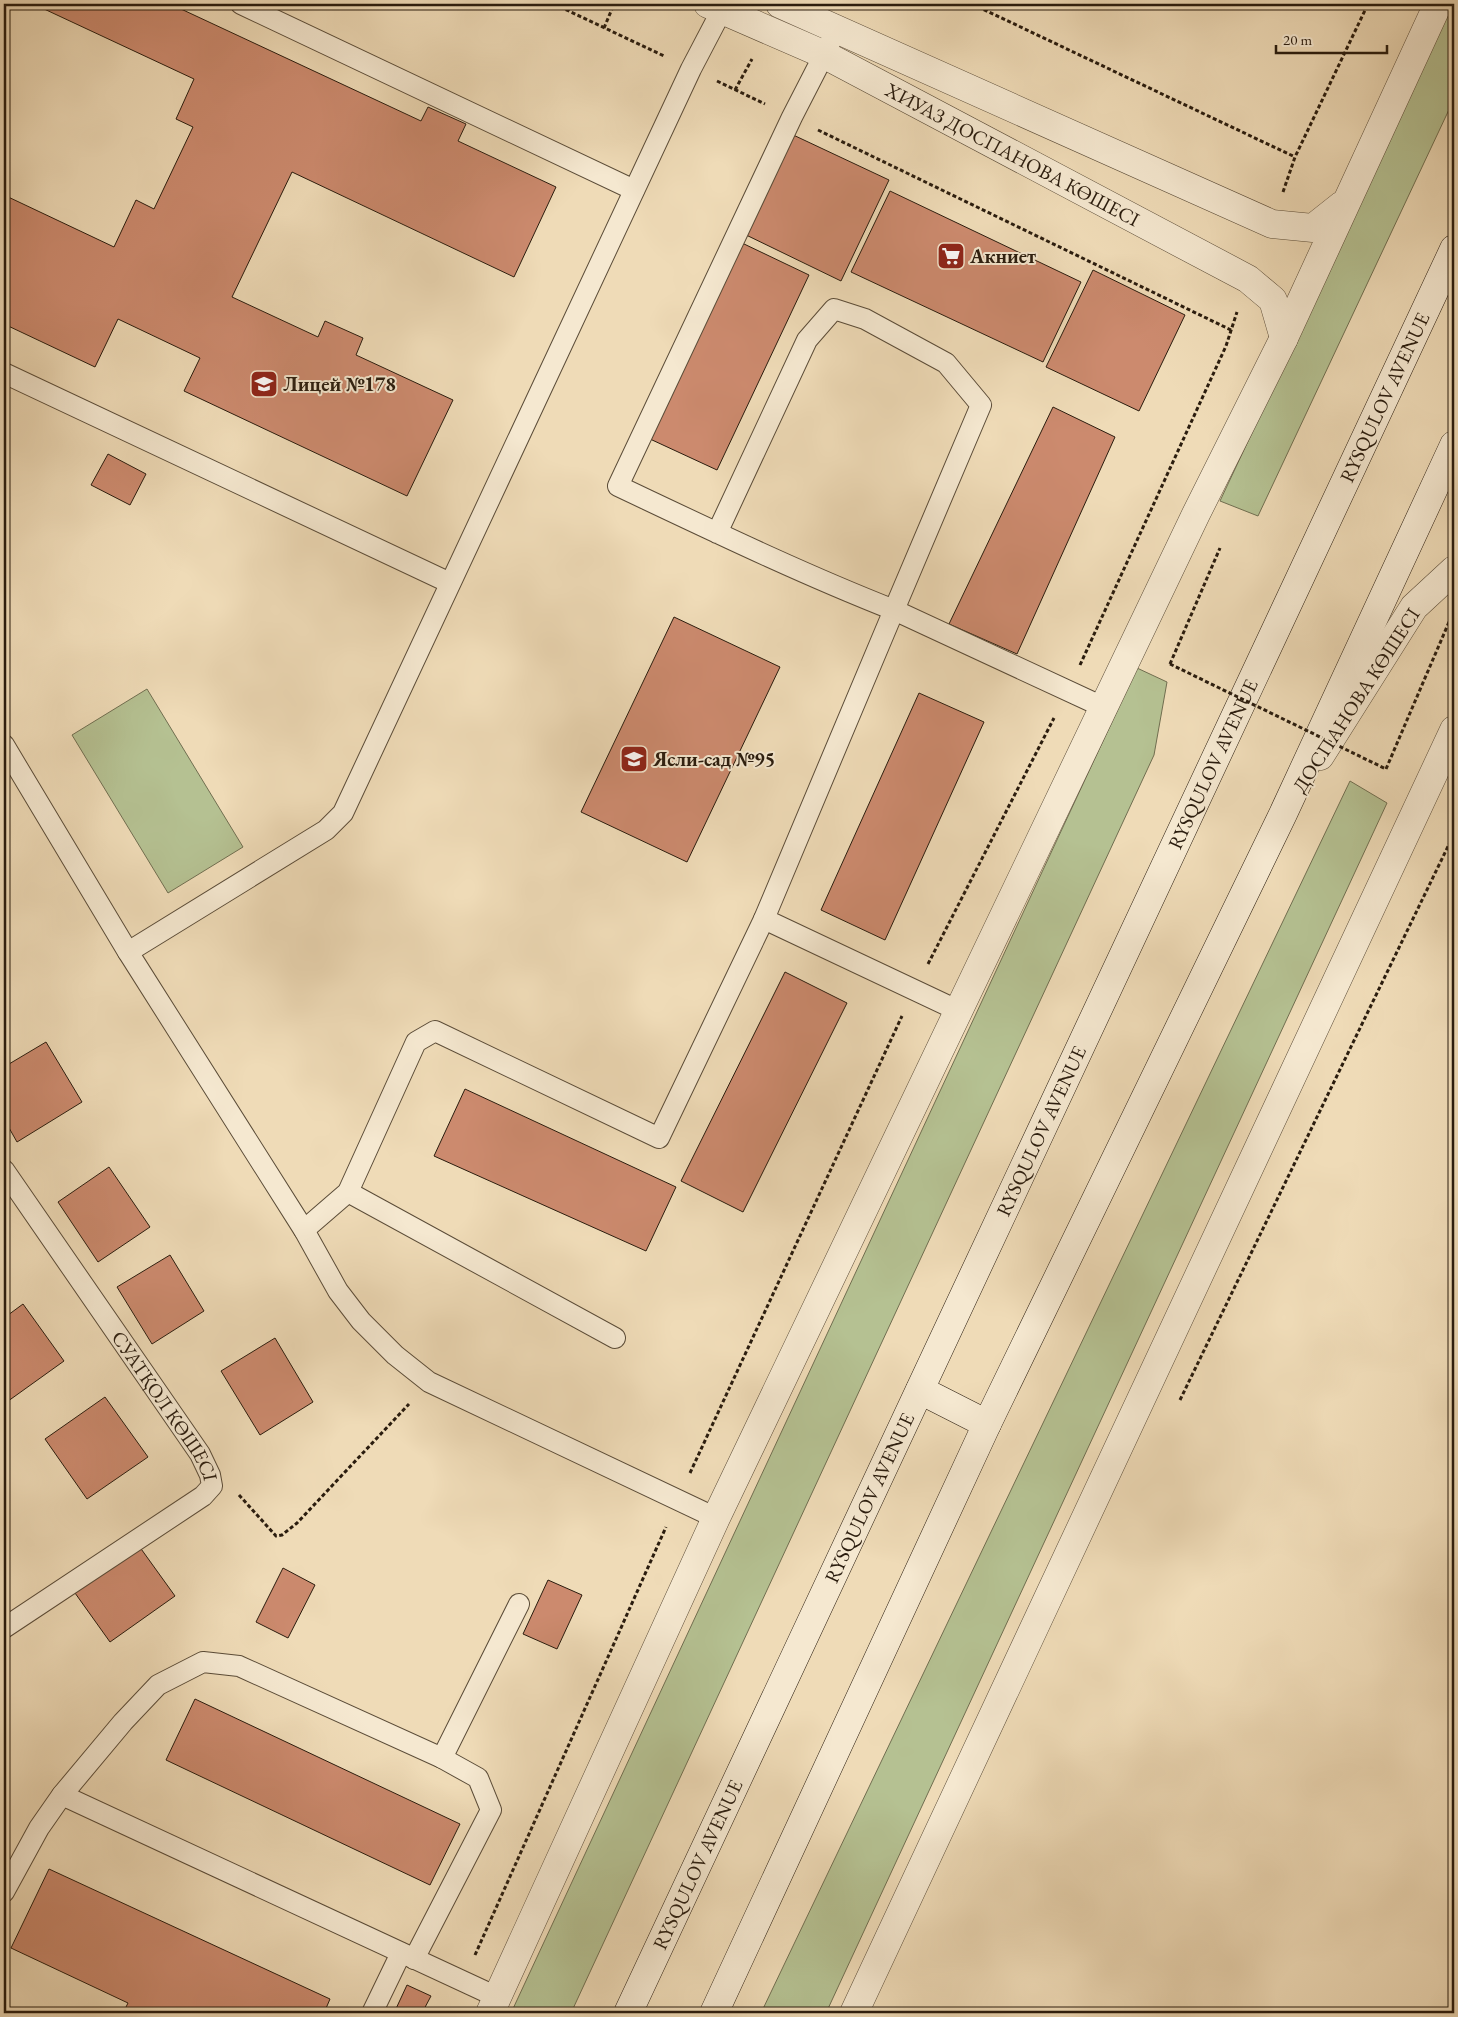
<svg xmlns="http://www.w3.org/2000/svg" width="1458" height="2017" font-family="'EB Garamond',serif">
<rect width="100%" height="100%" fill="#efdbb7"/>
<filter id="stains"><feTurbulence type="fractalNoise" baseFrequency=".004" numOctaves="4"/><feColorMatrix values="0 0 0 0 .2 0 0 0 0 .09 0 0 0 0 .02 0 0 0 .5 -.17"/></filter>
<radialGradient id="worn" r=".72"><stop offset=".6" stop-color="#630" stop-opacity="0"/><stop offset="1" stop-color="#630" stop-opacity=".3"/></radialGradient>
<g fill="#b5c192" stroke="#706e50">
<path d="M1453 4 1454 99 1258 516 1220 501Z"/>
<path d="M1137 668 1167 682 1154 755 571 2013H511Z"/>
<path d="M147 689 243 847 168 893 72 735Z"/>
<path d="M1350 781 1387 803 826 2013H761Z"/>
</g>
<g fill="#cc8a6e" stroke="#2a1c0e">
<path d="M45 4H184L181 9 421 121 428 107 466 124 458 141 556 187 514 277 292 172 232 297 318 337 325 321 363 338 356 355 453 400 407 496 184 391 200 358 118 319 95 367 4 324V195L114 247 136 200 154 209 193 127 176 119 194 79 42 8Z"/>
<path d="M789 133 889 180 841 281 742 233Z"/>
<path d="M890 191 1081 282 1043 362 851 272Z"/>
<path d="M742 243 809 275 717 470 650 439Z"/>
<path d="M1093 270 1185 315 1139 411 1046 367Z"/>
<path d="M1053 407 1115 437 1017 654 949 624Z"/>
<path d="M108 454 146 474 130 505 91 485Z"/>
<path d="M674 617 780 667 687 862 581 812Z"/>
<path d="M919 693 984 722 885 940 821 910Z"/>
<path d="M785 972 847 1003 743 1212 681 1181Z"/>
<path d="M46 1042 82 1102 17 1142 4 1119V1067Z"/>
<path d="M465 1089 676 1187 646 1251 434 1156Z"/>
<path d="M109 1167 150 1227 98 1262 58 1202Z"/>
<path d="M170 1255 204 1311 152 1344 117 1287Z"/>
<path d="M23 1304 64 1361 4 1404V1318Z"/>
<path d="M275 1338 313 1402 260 1435 221 1371Z"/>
<path d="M105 1397 148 1457 87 1499 45 1439Z"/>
<path d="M139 1546 175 1596 110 1642 75 1593Z"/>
<path d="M283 1568 315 1585 288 1638 256 1622Z"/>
<path d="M548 1580 582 1595 557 1649 523 1634Z"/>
<path d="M195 1699 460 1824 430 1885 166 1760Z"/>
<path d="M49 1869 330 1999 324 2013H123L128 2003 11 1948Z"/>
<path d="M407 1985 431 1996 422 2013H394Z"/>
</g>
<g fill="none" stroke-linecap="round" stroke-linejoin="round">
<defs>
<g id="service">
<path d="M241 4 634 190"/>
<path d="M4 373 450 583"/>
<path d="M717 533 807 340 834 309 865 319 946 363 981 405 894 610C800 573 709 529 618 486L792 117 830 43"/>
<path d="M4 745 128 952 304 1230 338 1291 361 1321 395 1355 429 1382 716 1518"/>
<path d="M128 952 326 830 343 813 691 69 725 4"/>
<path d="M959 1011 764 919 894 610 1103 707"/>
<path id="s1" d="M4 1170 200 1454 210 1475 212 1486 203 1496 4 1628"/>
<path d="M348 1192 615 1338"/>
<path d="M304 1230 348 1192 416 1042 435 1031 659 1138 764 919"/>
<path d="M442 1758 519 1604"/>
<path d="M62 1795 123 1722 158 1685 203 1662 239 1666 442 1758 478 1778 491 1810 414 1959"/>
<path d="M4 1892 39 1828 62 1795 497 1997"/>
<path d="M372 2013 401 1953"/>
</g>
<path id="minor" d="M854 2013 1454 730"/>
<g id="tertiary">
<path id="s2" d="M708 4 823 54 1248 279 1273 300 1284 338"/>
<path d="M780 4 1272 224 1313 228 1342 205"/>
<path d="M1320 756 1414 607 1454 570"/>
<path d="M490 2013 716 1518 1196 514 1284 338 1438 4"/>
</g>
<g id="secondary">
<path d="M920 1390 987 1424"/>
<path id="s3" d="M628 2013 1454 249"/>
<path d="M714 2013 987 1424 1283 814 1454 445"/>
</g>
</defs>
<use href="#service" stroke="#5b4c38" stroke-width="22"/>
<use href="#minor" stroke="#5b4c38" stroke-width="29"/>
<use href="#tertiary" stroke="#5b4c38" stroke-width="29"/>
<use href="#secondary" stroke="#2a1c0e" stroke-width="29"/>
<g stroke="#2a1c0e" stroke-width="3" stroke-dasharray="4 2.5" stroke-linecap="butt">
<path d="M554 4 664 56"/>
<path d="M972 4 1295 157"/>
<path d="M604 28 614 4"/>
<path d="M717 81 765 104"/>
<path d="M735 90 752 59"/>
<path d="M818 130 1231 330"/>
<path d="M1283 192 1295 157 1368 4"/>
<path d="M1170 664 1220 548"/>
<path d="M1080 665 1226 346 1237 312"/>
<path d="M1386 769 1449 622 1454 625"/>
<path d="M928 964 1054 718"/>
<path d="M1180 1400 1454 834"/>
<path d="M690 1473 902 1016"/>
<path d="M239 1495 276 1536 282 1535 297 1523 409 1404"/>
<path d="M475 1955 666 1527"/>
</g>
<use href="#service" stroke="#f5e8d0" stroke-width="20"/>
<use href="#minor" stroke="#f5e8d0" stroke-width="28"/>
<use href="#tertiary" stroke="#f5e8d0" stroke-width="28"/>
<use href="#secondary" stroke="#f5e8d0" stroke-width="28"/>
<path stroke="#2a1c0e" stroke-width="3" stroke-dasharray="4 2.5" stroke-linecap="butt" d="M1170 664 1386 769"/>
</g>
<defs>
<symbol id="supermarket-square" viewBox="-11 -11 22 22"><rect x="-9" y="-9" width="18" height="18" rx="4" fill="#8f2418" stroke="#f5e8d0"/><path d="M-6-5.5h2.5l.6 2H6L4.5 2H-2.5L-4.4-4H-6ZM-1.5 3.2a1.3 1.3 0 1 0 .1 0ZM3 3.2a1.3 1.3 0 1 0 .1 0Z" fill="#fff"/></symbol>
<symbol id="school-square" viewBox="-11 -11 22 22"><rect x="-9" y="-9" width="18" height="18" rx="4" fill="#8f2418" stroke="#f5e8d0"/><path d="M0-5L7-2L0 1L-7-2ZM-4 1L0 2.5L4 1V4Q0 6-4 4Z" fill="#fff"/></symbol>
</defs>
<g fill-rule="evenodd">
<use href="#supermarket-square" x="935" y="240" width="32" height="32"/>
<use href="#school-square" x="248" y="368" width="32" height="32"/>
<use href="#school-square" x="618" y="743" width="32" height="32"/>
</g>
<g text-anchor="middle" stroke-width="4" stroke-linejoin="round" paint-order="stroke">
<g font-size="20" fill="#2a1c0e" stroke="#f5e8d0">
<text dy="7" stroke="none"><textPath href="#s2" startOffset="340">ХИУАЗ ДОСПАНОВА КӨШЕСІ</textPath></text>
<text dy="7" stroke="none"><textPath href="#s3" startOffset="1784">RYSQULOV AVENUE</textPath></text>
<text transform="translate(1356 700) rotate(-57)" y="7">ДОСПАНОВА КӨШЕСІ</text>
<text dy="7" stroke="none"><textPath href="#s3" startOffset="1379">RYSQULOV AVENUE</textPath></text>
<text dy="7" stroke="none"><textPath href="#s3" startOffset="974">RYSQULOV AVENUE</textPath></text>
<text dy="7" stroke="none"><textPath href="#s1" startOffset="286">СУАТҚОЛ КӨШЕСІ</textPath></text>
<text dy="7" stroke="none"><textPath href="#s3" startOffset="569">RYSQULOV AVENUE</textPath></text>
<text dy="7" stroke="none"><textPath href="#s3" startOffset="164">RYSQULOV AVENUE</textPath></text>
</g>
<g font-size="20" font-weight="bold" fill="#2a1c0e" stroke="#f5e8d0" text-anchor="start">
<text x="970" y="263">Акниет</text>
<text x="283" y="391">Лицей №178</text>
<text x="653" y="766">Ясли-сад №95</text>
</g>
</g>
<rect width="1458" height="2017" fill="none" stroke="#efdbb7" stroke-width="20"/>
<rect x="5" y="5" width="1448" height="2007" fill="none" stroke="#2a1c0e" stroke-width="2.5"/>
<rect x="10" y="10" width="1438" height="1997" fill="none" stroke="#2a1c0e"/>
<path d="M1276 45v8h111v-8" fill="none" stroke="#2a1c0e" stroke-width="2.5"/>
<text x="1283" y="45" font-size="15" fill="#2a1c0e" stroke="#f5e8d0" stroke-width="4" paint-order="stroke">20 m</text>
<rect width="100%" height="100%" filter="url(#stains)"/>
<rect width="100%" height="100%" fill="url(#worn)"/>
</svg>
